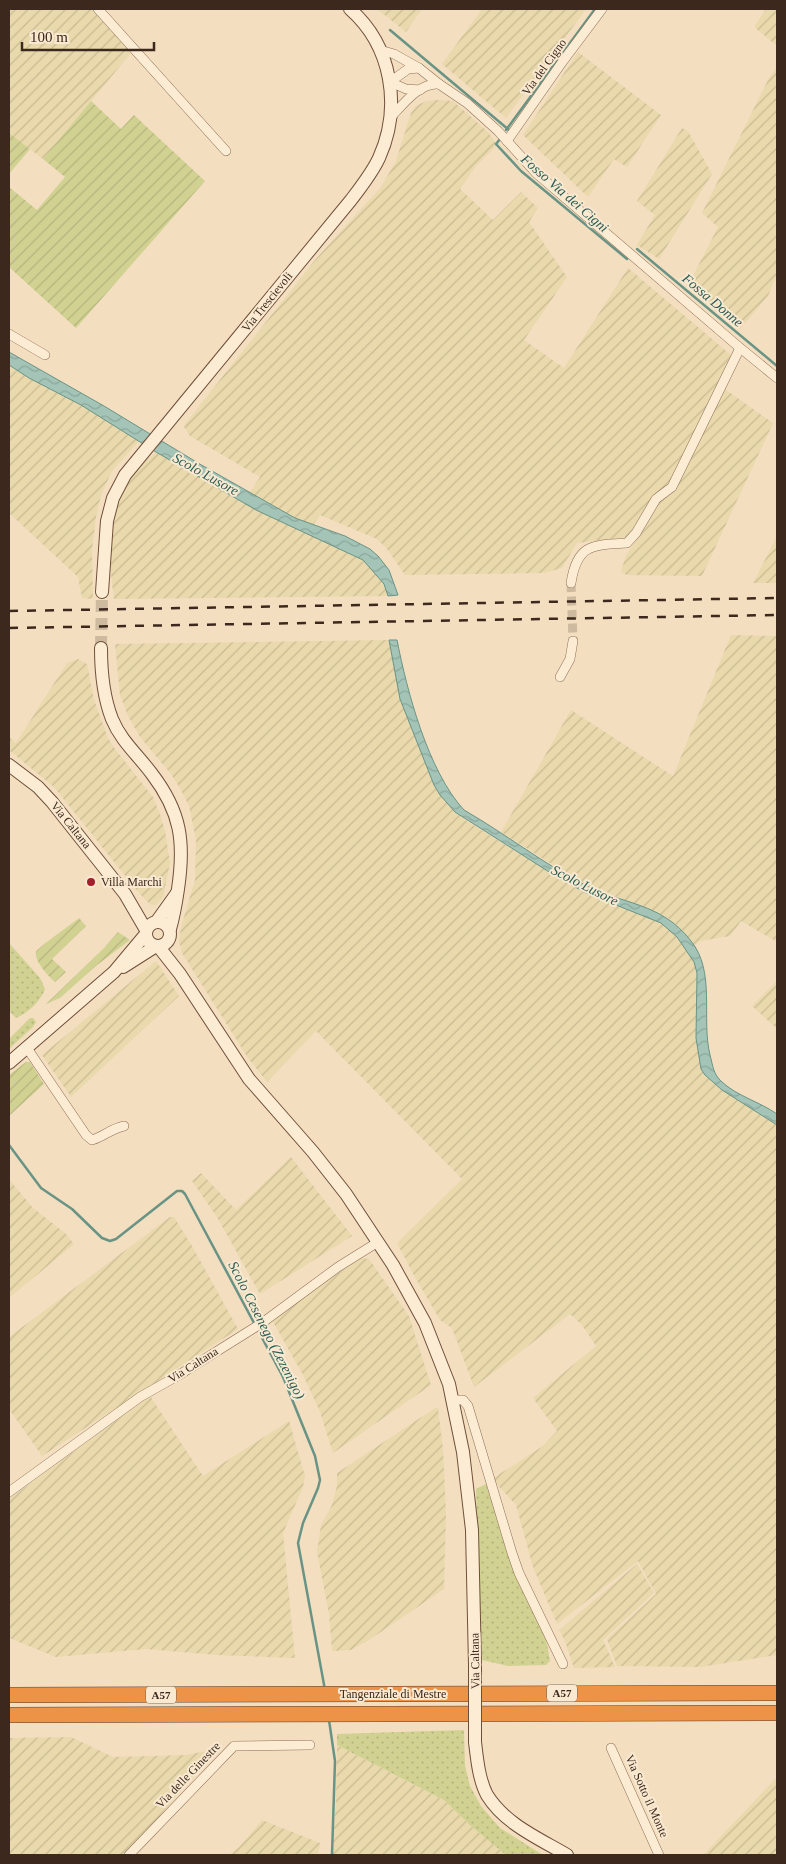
<svg xmlns="http://www.w3.org/2000/svg" width="786" height="1864" font-family="Georgia,serif">
<defs>
<pattern id="farmland-furrows" width="10" height="10" patternUnits="userSpaceOnUse" patternTransform="scale(1.25)"><rect width="10" height="10" fill="#e9d9ac"/><path d="M-1 1l2-2M0 10L10 0M9 11l2-2" fill="none" stroke="#c9ba93"/></pattern>
<pattern id="grass-dots" width="8" height="8" patternUnits="userSpaceOnUse" patternTransform="scale(1.25)"><rect width="8" height="8" fill="#d1d292"/><path d="M2 2h.1M6 6h.1" fill="none" stroke="#b4b47d" stroke-width="1.8" stroke-linecap="round"/></pattern>
<pattern id="garden-furrows" width="10" height="10" patternUnits="userSpaceOnUse" patternTransform="scale(1.25)"><rect width="10" height="10" fill="#d1d292"/><path d="M-1 1l2-2M0 10L10 0M9 11l2-2" fill="none" stroke="#b4b47d"/></pattern>
<pattern id="water-waves" width="16" height="10" patternUnits="userSpaceOnUse" patternTransform="scale(1.25)"><rect width="16" height="10" fill="#a3c4b7"/><path d="M0 5q4-4 8 0t8 0" fill="none" stroke="#8da89d"/></pattern>
</defs>
<rect width="100%" height="100%" fill="#f3dec0"/>
<g fill="url(#farmland-furrows)">
<path d="M9 9H92L131 53 43 159 9 133Z"/>
<path d="M377 9H422L406 32Z"/>
<path d="M482 9H586L506 118 442 64Z"/>
<path d="M766 9H777V46L754 27Z"/>
<path d="M578 52 661 115 627 167 614 159 588 197 523 135Z"/>
<path d="M777 67V274L768 296 740 329 691 286 694 274 718 227 702 213 769 78Z"/>
<path d="M438 100 453 101 488 132 497 145 476 166 460 189 493 220 521 192 538 208 529 222 567 277 524 340 564 368 628 268 731 355 679 469 627 537 577 543 562 568 544 573 405 575 387 549 377 539 320 515 313 525 295 518 250 492 260 477 190 436 184 427 185 424 315 260 381 187 396 161 411 113 416 106 426 101Z"/>
<path d="M682 128 688 131 712 174 659 259 637 245 655 215 637 201Z"/>
<path d="M9 366 29 378 81 405 139 441 112 471 101 495 96 517 92 550 93 599 82 598 78 577 9 513Z"/>
<path d="M725 389 773 423 702 576 627 575 621 572 626 555 642 532 657 503 680 481Z"/>
<path d="M156 452 256 510 363 560 384 584 388 596 114 599 108 551 111 519 125 479Z"/>
<path d="M777 536V583H753Z"/>
<path d="M731 635 777 636V942L741 921 730 936 700 941 694 946 682 930 668 918 651 910 581 883 501 832 571 710 673 776Z"/>
<path d="M389 640 400 699 434 785 440 795 452 809 467 821 557 877 586 893 661 923 677 937 694 962 697 973 696 1038 701 1069 705 1075 722 1090 777 1125V1655L700 1667 617 1666 607 1639 656 1594 638 1561 557 1624 533 1567 516 1505 492 1479 543 1446 557 1431 533 1398 596 1346 582 1325 570 1314 474 1387 452 1328 440 1320 416 1279 397 1243 462 1179 316 1031 267 1082 248 1058 182 953 179 941 181 927 195 880 196 840 189 806 181 790 171 774 140 737 128 716 120 695 115 644Z"/>
<path d="M78 659 87 664 94 700 108 738 115 749 153 797 160 814 165 831 170 863 163 897 156 905H151L139 893 54 787 9 750V737L16 743 67 663Z"/>
<path d="M156 961 179 996 71 1097 42 1055Z"/>
<path d="M777 981V1029L752 1006Z"/>
<path d="M291 1157 352 1236 260 1294 217 1217 192 1181 201 1173 236 1210Z"/>
<path d="M9 1179 32 1207 66 1234 74 1244 9 1298Z"/>
<path d="M170 1217H174L192 1246 238 1329 42 1456 9 1409V1337Z"/>
<path d="M360 1258 369 1259 409 1316 431 1385 333 1453 320 1412 303 1375 272 1320Z"/>
<path d="M150 1396 203 1476 289 1421 305 1476 303 1487 283 1533 295 1658 217 1655 146 1649 56 1657 9 1638V1499Z"/>
<path d="M435 1408H438L443 1449 446 1514 444 1589 369 1640 351 1650 332 1651 329 1614 317 1552 321 1525 332 1505 337 1486V1473Z"/>
<path d="M637 1564 654 1593 603 1640 615 1667 574 1668 565 1641 559 1630Z"/>
<path d="M71 1737 113 1757 185 1755 219 1749 199 1770 126 1855H9V1738Z"/>
<path d="M337 1745 444 1800 471 1826 506 1855H332L336 1799Z"/>
<path d="M777 1777V1855H703L708 1850Z"/>
<path d="M262 1820 320 1843 318 1855H229L239 1847Z"/>
</g>
<g fill="url(#grass-dots)">
<path d="M9 943 40 978 45 989C40 1002 28 1013 16 1018L9 1011Z"/>
<path d="M30 1018H33L36 1022 33 1027 9 1049V1039Z"/>
<path d="M486 1484 512 1562 546 1639 550 1661 546 1665 508 1666 482 1660 479 1603 476 1489Z"/>
<path d="M464 1730 465 1766 470 1786 481 1806 500 1828 543 1855H506L471 1826 444 1800 337 1745V1734Z"/>
</g>
<g fill="url(#garden-furrows)">
<path d="M91 101 121 129 134 115 205 181 76 328 9 267V187L37 210 65 177 43 159Z"/>
<path d="M9 133 30 149 9 174Z"/>
<path d="M79 918 86 926 52 959 66 972 55 982C49 977 34 961 36 952 36 949 73 923 79 918Z"/>
<path d="M118 932 130 940 97 965 60 998 46 1004 104 948Z"/>
<path d="M26 1062H30L44 1084 9 1116V1075Z"/>
</g>
<g fill="url(#water-waves)" stroke="#699485">
<path d="M9 352 104 406 198 463 295 518 345 536 370 549 378 556 389 570 398 595 388 596 384 584 363 560 256 510 156 452 81 405 29 378 9 365Z"/>
<path d="M389 640H397C407 691 428 771 464 810 504 833 541 862 583 884 623 905 661 902 691 941 716 972 701 1018 710 1055 713 1066 713 1074 722 1082 737 1096 760 1102 777 1114V1125L722 1090 705 1075 701 1069 696 1038 697 973 694 962 677 937 661 923 586 893 557 877 455 812 440 795 434 785 400 699Z"/>
</g>
<g fill="none" stroke-linecap="round" stroke-linejoin="round">
<g stroke="#699485" stroke-width="2.5">
<path d="M390 30 509 130"/>
<path d="M506 130 595 9"/>
<path d="M500 139 496 144 521 171 627 259"/>
<path d="M637 249 777 366"/>
<path d="M9 1145 41 1188 72 1209 102 1238 110 1241 116 1239 177 1191H182L185 1194 283 1377 315 1456 320 1480 318 1488 303 1523 298 1543 325 1690"/>
<path d="M329 1720 335 1761 332 1855"/>
</g>
<path stroke="#ceba9f" stroke-width="9" stroke-dasharray="9 4.5" stroke-linecap="butt" d="M571 583 573 641"/>
<path stroke="#ceba9f" stroke-width="12" stroke-dasharray="12 6" stroke-linecap="butt" d="M101 648 102 592"/>
<defs>
<g id="minor">
<path d="M98 9 226 151"/>
<path d="M380 50 394 54 419 68 439 84 467 103 498 131 536 173 739 347 777 378"/>
<path d="M419 68 408 69 390 82 406 89 420 90"/>
<path d="M390 118C402 106 419 82 439 84"/>
<path d="M507 141 563 61 602 9"/>
<path d="M9 334 45 355"/>
<path d="M571 583C577 544 592 545 627 543L636 533 656 499 672 487 740 348"/>
<path d="M560 677 570 659 573 641"/>
<path d="M27 1048 86 1135 92 1140C105 1136 110 1129 124 1126"/>
<path d="M454 1400H463L468 1406 512 1553 519 1573 563 1664"/>
<path d="M9 1492 140 1397 179 1375 262 1323 338 1267 378 1242"/>
<path d="M611 1748 659 1855"/>
<path d="M129 1855 234 1746 310 1745"/>
</g>
<g id="secondary">
<path d="M102 592 107 521 113 498 125 475 351 200C361 187 372 173 379 158 402 107 392 46 350 9"/>
<path d="M101 648C101 672 103 696 112 719 121 741 138 755 152 774 181 812 185 842 178 889 176 903 174 915 170 929"/>
<path d="M9 765 38 787 52 802 125 894 146 930"/>
<path d="M157 921 177 893"/>
<circle cx="158" cy="934" r="12"/>
<path d="M158 946 180 974 249 1079 313 1152 346 1194 393 1265 425 1323 449 1384 463 1452 472 1530 475 1665"/>
<path d="M123 967 156 946"/>
<path d="M9 1063 114 972 145 935"/>
<path d="M475 1742C477 1759 479 1780 487 1795 505 1824 538 1838 567 1855"/>
</g>
<g id="motorway">
<path d="M9 1695 777 1693"/>
<path d="M9 1715 777 1713"/>
</g>
</defs>
<use href="#minor" stroke="#8e6e55" stroke-width="10"/>
<use href="#secondary" stroke="#704f39" stroke-width="14"/>
<use href="#motorway" stroke="#5b3c2a" stroke-width="16"/>
<use href="#minor" stroke="#fcecd4" stroke-width="9"/>
<use href="#secondary" stroke="#fcecd4" stroke-width="12"/>
<use href="#motorway" stroke="#ec9347" stroke-width="15"/>
<g stroke="#3c281c" stroke-width="2.5" stroke-dasharray="9 9" stroke-linecap="butt">
<path d="M9 611 777 598"/>
<path d="M9 628 777 615"/>
</g>
<defs>
<path id="secondary-bridge" d="M475 1665V1742"/>
</defs>
<use href="#secondary-bridge" stroke="#704f39" stroke-width="14" stroke-linecap="butt"/>
<use href="#secondary-bridge" stroke="#fcecd4" stroke-width="12"/>
</g>
<circle fill="#a41f2d" stroke="#f9e9d0" stroke-width="2" cx="91" cy="882" r="5"/>
<g text-anchor="middle" stroke-width="4" stroke-linejoin="round" paint-order="stroke">
<g fill="#f9e9d0" stroke="#756252" stroke-width="1">
<rect x="547" y="1684.5" width="30" height="17" rx="4"/>
<rect x="146" y="1686.5" width="30" height="17" rx="4"/>
</g>
<g font-size="11" font-weight="bold" fill="#3c281c">
<text x="562" y="1697">A57</text>
<text x="161" y="1699">A57</text>
</g>
<g font-size="12" fill="#3c281c" stroke="#f9e9d0">
<text transform="translate(544 67) rotate(-54)" y="4">Via del Cigno</text>
<text transform="translate(267 302) rotate(-51)" y="4">Via Trescievoli</text>
<text transform="translate(71 825) rotate(51)" y="4">Via Caltana</text>
<text transform="translate(193 1365) rotate(-32)" y="4">Via Caltana</text>
<text transform="translate(475 1661) rotate(-91)" y="4">Via Caltana</text>
<text x="393" y="1698">Tangenziale di Mestre</text>
<text transform="translate(188 1775) rotate(-46)" y="4">Via delle Ginestre</text>
<text transform="translate(647 1796) rotate(66)" y="4">Via Sotto il Monte</text>
</g>
<g font-size="12" fill="#3c281c" stroke="#f9e9d0" text-anchor="start">
<text x="101" y="886">Villa Marchi</text>
</g>
<g font-size="14" font-style="italic" fill="#295d55" stroke="#f9e9d0">
<text transform="translate(565 193) rotate(41)" y="5">Fosso Via dei Cigni</text>
<text transform="translate(713 300) rotate(40)" y="5">Fossa Donne</text>
<text transform="translate(206 474) rotate(29)" y="5">Scolo Lusore</text>
<text transform="translate(585 885) rotate(27)" y="5">Scolo Lusore</text>
<text transform="translate(267 1330) rotate(63)" y="5">Scolo Cesenego (Zezenigo)</text>
</g>
</g>
<rect width="786" height="1864" fill="none" stroke="#3c281c" stroke-width="20"/>
<path d="M22 42v8h132v-8" fill="none" stroke="#3c281c" stroke-width="2.5"/>
<text x="30" y="42" font-size="15" fill="#3c281c" stroke="#f9e9d0" stroke-width="4" paint-order="stroke">100 m</text>
</svg>
